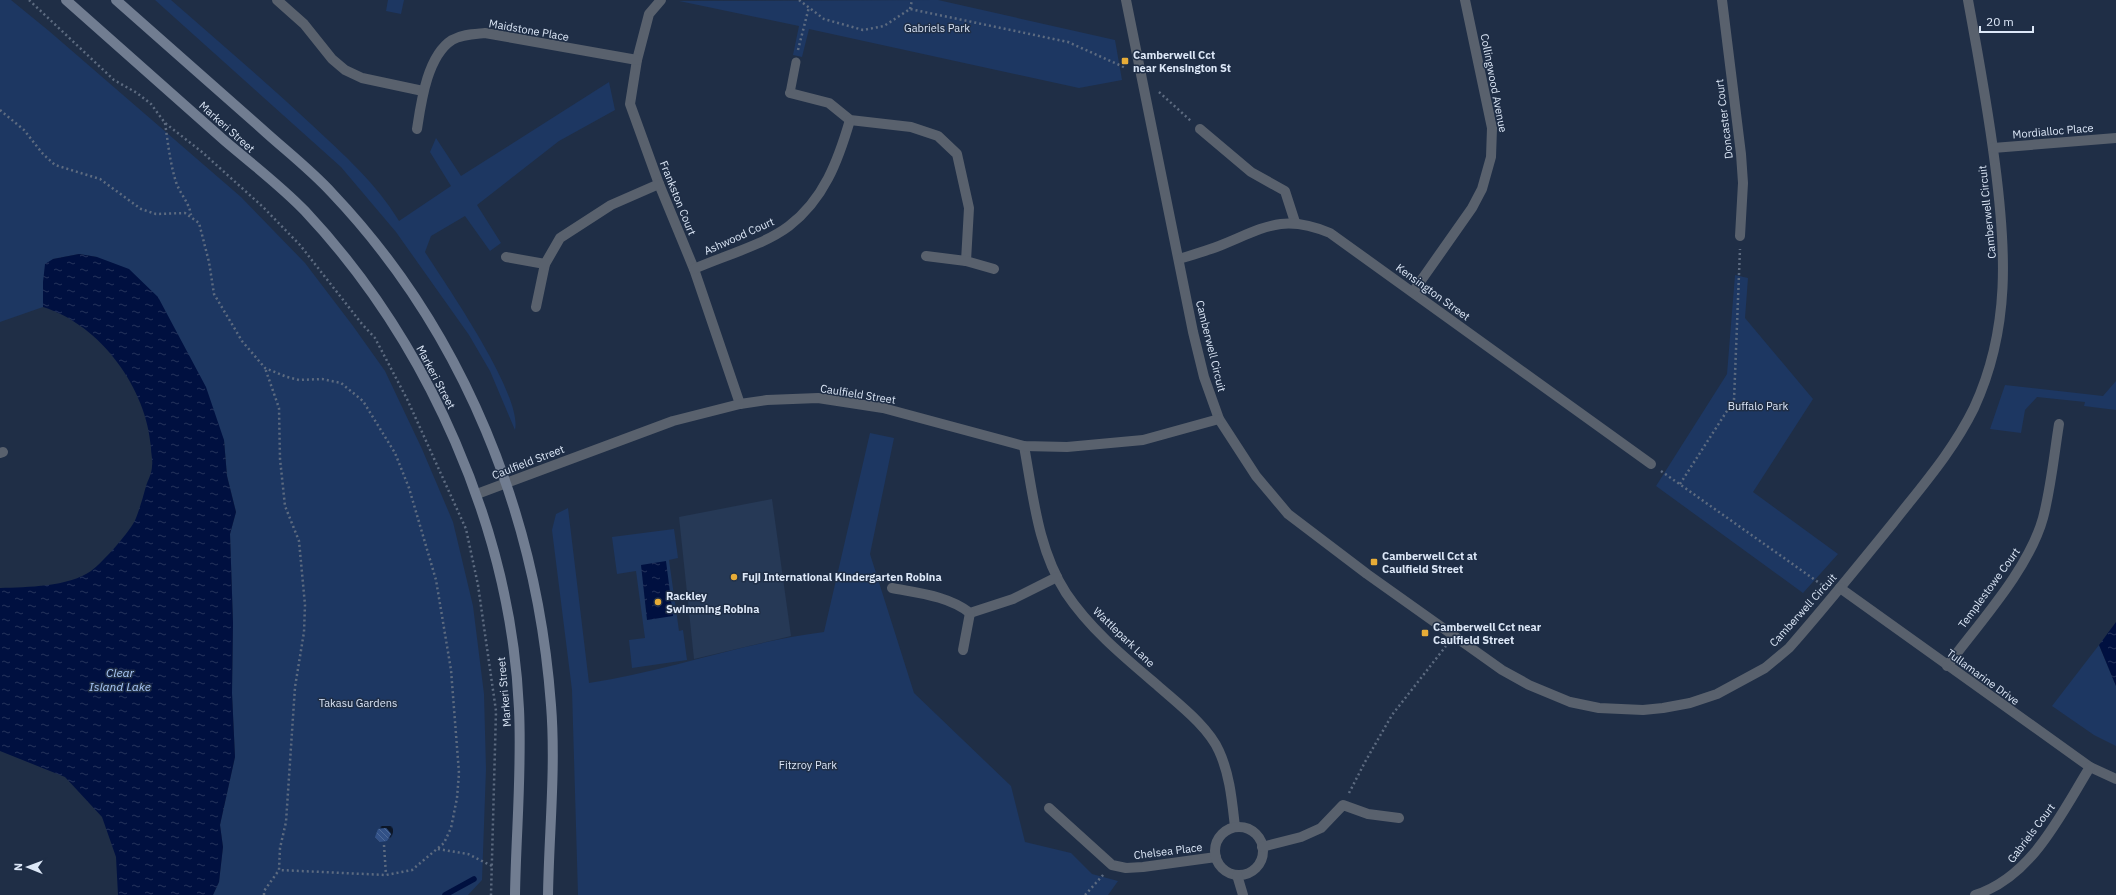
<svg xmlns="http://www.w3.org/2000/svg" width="2116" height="895" font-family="'IBM Plex Sans',sans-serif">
<defs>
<pattern id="water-ripples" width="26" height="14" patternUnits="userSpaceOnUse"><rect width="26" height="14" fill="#001040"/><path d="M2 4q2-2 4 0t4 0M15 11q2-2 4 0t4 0" fill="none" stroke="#25335c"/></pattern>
<pattern id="building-back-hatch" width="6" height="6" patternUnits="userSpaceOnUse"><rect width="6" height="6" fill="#315187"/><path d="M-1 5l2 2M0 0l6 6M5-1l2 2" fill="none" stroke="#4e6a99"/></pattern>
<filter id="shadow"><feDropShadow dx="3.5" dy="-3.5" stdDeviation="0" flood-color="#0009"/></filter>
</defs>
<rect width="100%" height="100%" fill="#1f2e46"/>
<path fill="#263956" d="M772 499 791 636 694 659 679 517Z"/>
<g fill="#1d3762">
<path d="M0 0H11L49 31 241 197 305 263 353 326 385 371 422 449 453 522 473 606 484 694 486 769 482 880 468 895H213L219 882 223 847 220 825 235 757 232 693 233 623 230 534 236 512 227 476 224 440 97 257 79 254 53 259 43 282V307L0 322Z"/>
<path d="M155 0H171C218 41 266 82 312 125 343 154 377 184 399 221L451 186 430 152 436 138 461 176 609 82 615 110 559 141 477 205 501 243 490 251 465 216 431 236 425 252C446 285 523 395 515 430L490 371 469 335 396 232 341 167Z"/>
<path d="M388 0H404L401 14 386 11Z"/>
<path d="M938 0 1115 40 1122 80 1079 88 809 29 802 57 793 55 799 26 679 1Z"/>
<path d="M1735 275 1748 278 1745 318 1813 399 1753 492 1838 554 1803 593 1656 486 1727 374Z"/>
<path d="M2116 381V410L2084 406 2085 402 2037 397 2025 410 2021 433 1990 429 2005 385 2103 396Z"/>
<path d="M870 433 894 438 870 554 914 693 1011 786 1025 842 1071 853 1092 874 1118 881 1108 895H578L572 690 552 530 556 514 568 508 589 683C668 671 744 642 824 632Z"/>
<path d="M674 529 678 558 669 560 679 631 683 630 687 660 632 668 629 640 645 638 636 571 617 574 612 537Z"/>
<path d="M2099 645 2116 686V746L2094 735 2052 706Z"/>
</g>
<g fill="url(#water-ripples)">
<path d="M79 254 97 257 129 269 158 297 206 387 224 440 227 476 236 512 230 534 233 623 232 693 235 757 220 825 223 847 219 882 213 895H118L116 857 102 817 65 777 0 751V588C27 587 68 587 91 571 103 562 131 531 136 518 140 508 143 497 146 486 148 480 152 473 152 466 153 460 151 454 151 448 147 389 101 325 43 307V282L45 264 53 259Z"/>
<path d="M666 561 673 616 647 620 641 565Z"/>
<path d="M2116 622V686L2099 645Z"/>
</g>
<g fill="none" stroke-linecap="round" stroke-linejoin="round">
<path stroke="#001040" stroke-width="5.5" d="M445 895 474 879"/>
</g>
<path fill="url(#building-back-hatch)" filter="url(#shadow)" d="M386 828 391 834 387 841 380 842 375 837 378 829Z"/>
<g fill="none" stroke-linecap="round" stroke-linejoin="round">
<g stroke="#5d6b80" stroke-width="2.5" stroke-dasharray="2 3" stroke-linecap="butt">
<path d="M29 0 114 80 137 93 151 104 165 123 202 152 263 207 300 245 362 324 375 338 407 399 466 529 478 585 496 711 491 895"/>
<path d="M799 0 824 19 863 30 884 26 910 9 1068 42 1126 68"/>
<path d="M910 9 912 0"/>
<path d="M798 50 809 7"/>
<path d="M1159 92 1191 121"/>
<path d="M0 110 24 130 43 154 55 165 100 179 141 209 156 214 185 213 199 223 209 262 214 294 242 341 265 368 287 377 299 380 322 379 341 383 363 401 395 453 409 488 436 580 451 670 459 773 457 798 451 828 444 843 412 870 386 875 279 870"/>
<path d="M165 123C168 143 170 163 176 182 180 194 189 202 191 215"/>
<path d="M1661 471 1825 587"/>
<path d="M1680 484 1734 400 1740 249"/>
<path d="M1349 793 1365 762 1392 715 1446 646"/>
<path d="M384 845 386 875"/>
<path d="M438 849 468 854 492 866"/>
<path d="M264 895V891L279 870 280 848 286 822 295 687 304 632 305 605 299 541 285 506 280 459 279 408 265 368"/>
<path d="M1085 895 1104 874"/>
</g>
<path stroke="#59616d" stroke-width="9" d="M790 93 796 62"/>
<g stroke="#59616d" stroke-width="10">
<path d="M277 0 304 24 332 59 345 70 362 78 423 91"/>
<path d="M661 0 649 14 637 60 630 104 659 184 694 269 740 404"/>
<path d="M1126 0 1193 332 1204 377 1219 419 1256 476 1288 514 1367 574 1502 670 1529 685 1570 702 1599 708 1643 710 1663 708 1690 703 1717 694 1765 668 1789 648C1825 607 1859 565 1893 523 1922 486 1953 451 1974 408 2011 328 2006 249 1995 164 1988 109 1978 54 1968 0"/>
<path d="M1722 0 1741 154 1743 183 1740 236"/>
<path d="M790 93 829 103 850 120 911 127 938 136 957 154 969 208 966 261"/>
<path d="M417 129C421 103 427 56 452 40 462 34 474 34 485 33L637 60"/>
<path d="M1200 129 1251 172 1285 191 1295 222"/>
<path d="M1993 148 2116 138"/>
<path d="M926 256 966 261 994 269"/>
<path d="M506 257 545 264"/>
<path d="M1179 259C1192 255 1206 251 1219 246 1264 228 1282 213 1330 233L1651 464"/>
<path d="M694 269C723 256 764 245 789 226 824 199 838 161 850 120"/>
<path d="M1413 292 1472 208 1482 189 1491 157 1492 128 1465 0"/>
<path d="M536 307 545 264 560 238 611 205 659 184"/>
<path d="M1024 446C1033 495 1038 550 1066 593 1090 629 1124 657 1157 685 1177 703 1208 726 1219 751 1230 775 1232 801 1235 827"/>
<path d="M0 453 3 452"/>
<path d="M477 494 673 421 740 404 767 400 818 398 883 408 1024 446 1067 447 1143 440 1219 419"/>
<path d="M892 588C918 593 949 596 970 613L1013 599 1057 577"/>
<path d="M1840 588 2090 767 2116 779"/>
<path d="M963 650 970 613"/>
<path d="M1947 666C1979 623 2029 569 2043 518 2051 488 2054 455 2059 424"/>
<path d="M1049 808 1112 865 1126 868 1143 867 1216 857"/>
<circle cx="1239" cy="851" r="24"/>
<path d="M1262 847 1301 837 1321 828 1343 805 1368 814 1399 818"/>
<path d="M1237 875 1243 895"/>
<path d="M1975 895C2032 877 2061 814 2090 767"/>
</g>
<g stroke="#717d91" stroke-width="10">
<path d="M66 0C119 47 172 94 225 141 252 164 281 186 305 211 428 342 511 529 519 709 522 771 516 833 515 895"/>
<path d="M116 0C165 43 213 86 262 129 285 150 311 170 332 193 464 332 537 516 551 705 556 768 549 832 548 895"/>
</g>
</g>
<g fill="#e7ac37" stroke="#1f2e46" stroke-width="1.5">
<rect x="1121" y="57" width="8" height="8" rx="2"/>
<rect x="1370" y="558" width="8" height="8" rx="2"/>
<circle cx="734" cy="577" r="4"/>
<circle cx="658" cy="602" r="4"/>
<rect x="1421" y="629" width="8" height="8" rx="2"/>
</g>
<g text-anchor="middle" stroke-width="3" stroke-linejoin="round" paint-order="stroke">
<g font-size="11" fill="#d9e3f4" stroke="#1f2e46">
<text x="937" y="32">Gabriels Park</text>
<text x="1758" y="410">Buffalo Park</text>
<text x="358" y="707">Takasu Gardens</text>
<text x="808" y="769">Fitzroy Park</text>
</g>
<g font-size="11" fill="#dce7f7" stroke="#1f2e46">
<text transform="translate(529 30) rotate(10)" y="4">Maidstone Place</text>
<text transform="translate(1494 83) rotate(79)" y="4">Collingwood Avenue</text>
<text transform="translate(1724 119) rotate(-97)" y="4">Doncaster Court</text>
<text transform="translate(227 127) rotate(42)" y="4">Markeri Street</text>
<text transform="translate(2053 131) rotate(-5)" y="4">Mordialloc Place</text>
<text transform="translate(678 198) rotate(68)" y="4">Frankston Court</text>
<text transform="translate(1987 212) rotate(-96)" y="4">Camberwell Circuit</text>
<text transform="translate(739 236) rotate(-24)" y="4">Ashwood Court</text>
<text transform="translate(1433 292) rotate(36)" y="4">Kensington Street</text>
<text transform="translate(1211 346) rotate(76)" y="4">Camberwell Circuit</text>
<text transform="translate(436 377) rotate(62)" y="4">Markeri Street</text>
<text transform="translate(858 394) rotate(9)" y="4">Caulfield Street</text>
<text transform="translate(528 462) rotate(-21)" y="4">Caulfield Street</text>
<text transform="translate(1989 588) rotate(-54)" y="4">Templestowe Court</text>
<text transform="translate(1803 610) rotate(-48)" y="4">Camberwell Circuit</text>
<text transform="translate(1124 637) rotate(44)" y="4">Wattlepark Lane</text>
<text transform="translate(1983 677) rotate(36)" y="4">Tullamarine Drive</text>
<text transform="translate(504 692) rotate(-95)" y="4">Markeri Street</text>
<text transform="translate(2031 833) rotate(-53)" y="4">Gabriels Court</text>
<text transform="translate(1168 851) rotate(-7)" y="4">Chelsea Place</text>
</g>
<g font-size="11" font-weight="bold" fill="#dce7f7" stroke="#1f2e46" text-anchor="start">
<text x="1133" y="59">Camberwell Cct<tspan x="1133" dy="13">near Kensington St</tspan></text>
<text x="1382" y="560">Camberwell Cct at<tspan x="1382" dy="13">Caulfield Street</tspan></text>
<text x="742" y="581">Fuji International Kindergarten Robina</text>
<text x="666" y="600">Rackley<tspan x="666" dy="13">Swimming Robina</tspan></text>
<text x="1433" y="631">Camberwell Cct near<tspan x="1433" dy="13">Caulfield Street</tspan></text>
</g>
<g font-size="12" font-style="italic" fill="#a8c7f7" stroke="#1f2e46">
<text x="120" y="677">Clear<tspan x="120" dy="14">Island Lake</tspan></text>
</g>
</g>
<g transform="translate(28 867) rotate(271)" stroke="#1f2e46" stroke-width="3" paint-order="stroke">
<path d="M0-3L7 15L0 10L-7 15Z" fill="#dce7f7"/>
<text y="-6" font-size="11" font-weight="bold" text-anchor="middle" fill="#dce7f7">N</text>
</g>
<path d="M1980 26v6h53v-6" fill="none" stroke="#dce7f7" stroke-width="2"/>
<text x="1986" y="26" font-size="12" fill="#dce7f7" stroke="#1f2e46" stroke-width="3" paint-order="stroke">20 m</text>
</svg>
